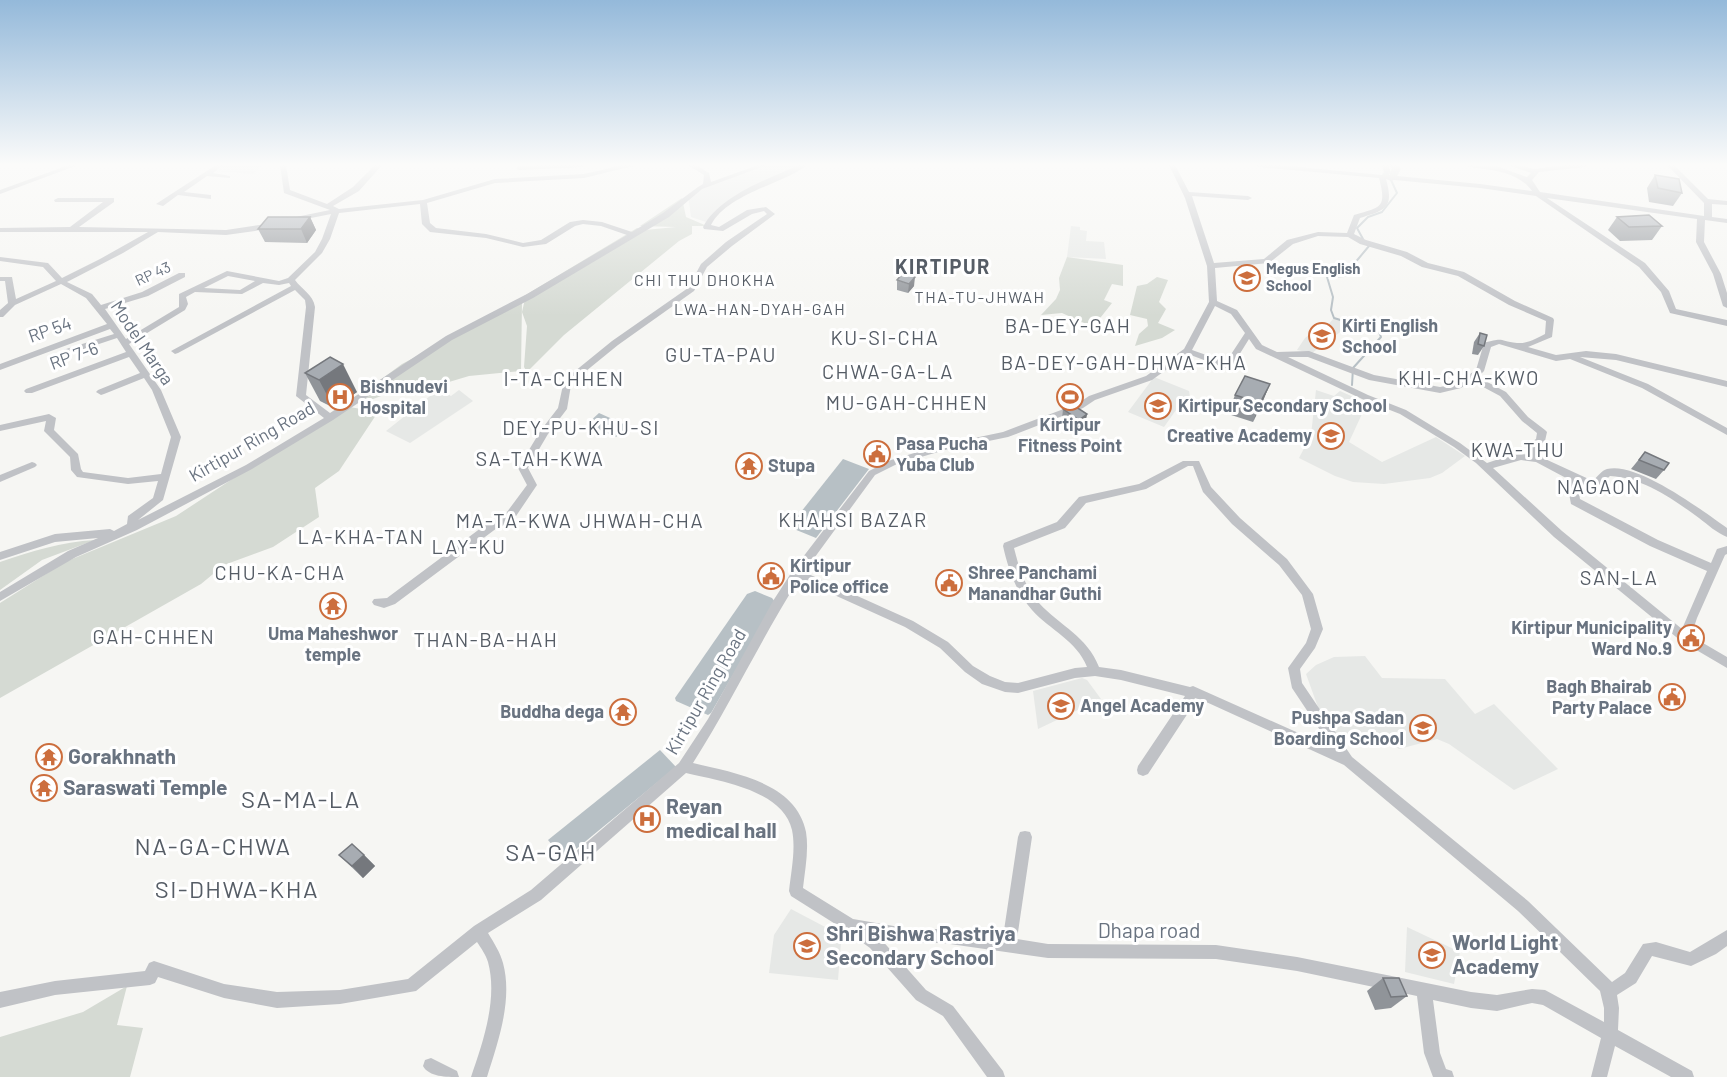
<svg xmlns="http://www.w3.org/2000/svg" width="1727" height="1077" font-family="Barlow,sans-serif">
<rect width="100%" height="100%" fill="#f6f6f3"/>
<g fill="#e6e8e6">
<path d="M223 165H262L254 174 213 171Z"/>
<path d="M766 165H799L740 195 706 222 691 217 688 194 726 178Z"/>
<path d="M1071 226 1080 227V230L1087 231 1086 241 1104 242 1106 259 1067 257Z"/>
<path d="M1238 266 1260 271 1255 287 1235 284Z"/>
<path d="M1334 318 1351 324 1312 353 1297 350 1305 338 1322 326 1326 327Z"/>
<path d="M1154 377 1189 391 1191 402 1176 410 1164 427 1128 412Z"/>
<path d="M439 389 451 396 459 390 473 401 410 443 386 431Z"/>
<path d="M1316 390 1334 396 1340 391 1367 403 1349 442 1382 462 1436 437 1465 456 1442 473 1430 478 1384 484 1353 482 1335 476 1299 458 1311 435Z"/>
<path d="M1365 656 1382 678 1445 679 1475 714 1494 704 1558 769 1514 790 1449 744 1437 739 1399 749 1375 734 1344 746 1323 721 1306 674 1316 665 1334 657Z"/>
<path d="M1082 678 1087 680 1101 699 1038 729 1033 691Z"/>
<path d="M791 909 829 929 842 930 838 980 769 973 774 935Z"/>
<path d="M1407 927 1460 952 1454 984 1405 972Z"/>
</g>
<g fill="#d5dad3">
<path d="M682 198 686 217 707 226H692V234L679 241 564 335 527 372 524 367 527 326 522 312 525 299 524 296 637 228 645 230 676 227 640 226Z"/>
<path d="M1067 257 1123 265V286L1112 284 1104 300 1112 303 1093 327 1062 313 1041 315 1056 299 1060 290 1059 278Z"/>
<path d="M1157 277 1168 280 1159 302 1166 309 1158 323 1175 330 1162 338 1135 346 1139 334 1148 326 1147 319 1130 315 1137 286 1147 284Z"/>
<path d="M522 301 521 371 469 376 449 382 402 388 360 404 353 400 402 364Z"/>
<path d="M344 406 378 412 339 471 315 488 319 517 273 547 224 565 201 584 0 698V603L65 562 176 516Z"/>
<path d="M95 540 42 560 0 590V562C32 551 61 542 95 540Z"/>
<path d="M127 986 117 1025 143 1028 130 1077H0V1037L83 1012Z"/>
</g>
<g fill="#b7c0c5">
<path d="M599 413 628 426 616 437 587 424Z"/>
<path d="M843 459 869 469 816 538 789 527Z"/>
<path d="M755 591 772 598 775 602 711 713 708 715 676 701 675 698 747 594Z"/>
<path d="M660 750 676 767 564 859 548 840Z"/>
</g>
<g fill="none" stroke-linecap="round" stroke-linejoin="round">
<g stroke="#b7c0c5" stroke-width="2">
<path d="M1390 165 1393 168 1391 174"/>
<path d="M1363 239 1357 228 1368 217 1382 212 1397 193 1391 180"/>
<path d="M1352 385 1353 368 1381 337 1379 332 1334 318 1331 310 1333 297 1327 277 1344 276 1358 271 1353 267 1354 264 1369 246 1367 244"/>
</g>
<g fill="#c0c2c6" fill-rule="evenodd">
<path d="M69 165H78L0 194V190Z"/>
<path d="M216 165H223L213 173 230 176V178L207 176 184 192 211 195V199L178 195 163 206 156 204Z"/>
<path d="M280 165H286L290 190 327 204 353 187 375 165H382L359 191 333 206 339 209 423 200 495 179 584 174 623 165H634L633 166 584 178 495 183 427 203 430 223 436 228 486 234 523 243 541 240 570 222 583 220 602 222 632 232 663 213 698 187 703 184 704 175 688 165H696L709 173 711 182 758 165H767L702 189 669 217 533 298 452 340 333 420 252 469 137 530 76 557 0 601V592L68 551 98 538 55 542 0 560V552L55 534 110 529 114 531 127 524 128 516 153 498 158 481 128 484 77 477 71 470 70 457 44 431 46 421 0 431V425L49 414 56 418 54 430 78 454 81 469 83 472 128 478 161 474 171 437 152 390 144 378 104 394 101 395 96 392 98 390 140 373 129 357 32 393H26L24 391 26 389 126 352 117 338 66 355 62 352 63 350 114 334 110 329 0 370V364L107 324 86 298 61 284 15 305 3 317H0V310L8 303 5 281H0V277H12L16 299 56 281 43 267 0 261V257L48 263 62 278 100 259 148 232H0V228L70 227 103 202H55L54 200 58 198H114V202L79 227 226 230 273 223V227L255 231 226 235 158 232 123 253 67 282 92 294 101 305 142 292 179 273H185V277L148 296 105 309 126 339 179 307V294L227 271 279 281 288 278 315 252 322 239 331 214 291 222 287 220 291 218 330 210 284 193ZM420 204 422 224 430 232 486 238 523 247 546 244 575 226 583 224 601 226 627 235 527 294 446 336 330 413 306 395 315 307C313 294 302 290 295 280L322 253 330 239 339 213ZM228 276 255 281 240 290 204 288ZM263 283 279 285 289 283 291 286 171 351 175 354 178 353 295 290 305 300 306 307 296 396 324 418 246 465 138 520 163 500 181 437 161 390 129 344 185 310 188 304 186 297 195 292 242 294Z"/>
<path d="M544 165H586L583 167 519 170 516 168 519 166Z"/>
<path d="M800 165H808C782 184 727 194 711 225L719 227 747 210 766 207 775 214 732 246 707 267 694 291 618 345 575 380 571 385 567 409 548 434 528 468 537 485 512 522 497 528 395 604 384 608 374 605 372 602 374 599 387 598 489 522 504 516 527 485 518 468 541 430 558 408 563 385 569 376 612 341 688 288 701 264 726 242 767 214 764 211 752 214 723 231 704 229 703 227C719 196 769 178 800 165Z"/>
<path d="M1169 165H1175L1189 192 1248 196 1252 198 1248 200 1192 196 1214 263 1264 259 1287 240 1318 232 1347 233 1354 215C1381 207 1387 208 1379 178L1259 167 1256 165H1278L1382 175 1384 172 1382 165H1388L1391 172 1389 175H1390L1394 169 1391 165H1398L1401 169 1397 176 1480 184 1532 191C1519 172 1492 170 1470 167L1467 165 1499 167 1527 177 1531 173 1508 165H1518L1534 169 1567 165H1587L1584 167 1539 172 1532 180 1540 192 1704 216V203L1667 165H1674L1708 199 1727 201V205L1712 204V217L1727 219V223L1705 220 1704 242 1721 274 1727 293V308L1723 306 1713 274 1696 242 1697 219 1547 198 1645 263 1669 291 1676 309 1727 320V326L1670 313 1661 292 1639 267 1536 196 1480 188 1394 180 1391 181 1386 179C1394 208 1386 210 1360 218L1354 234 1366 240 1407 252 1428 263 1464 272 1515 301 1553 318 1554 320 1552 337 1528 347 1556 355 1586 351 1616 354 1727 381V387L1616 360 1580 357 1648 384 1727 428V435L1642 388 1570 359 1556 361 1499 344 1491 347 1484 371 1478 377 1506 392 1528 417 1545 430 1547 432 1545 441 1536 448 1543 458 1593 481C1597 477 1602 470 1607 469 1637 461 1703 511 1727 528V537C1717 533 1708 525 1699 518 1673 499 1644 478 1610 476 1595 489 1596 490 1577 482L1580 499 1658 540 1711 563 1717 549 1727 546V554L1725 555 1697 618 1691 636 1727 657V668L1681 641 1554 537 1476 463 1454 447 1400 414 1362 399 1256 349 1249 339 1231 368H1225L1188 354 1152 380 1095 400 1083 408 1008 437 945 450 897 464 875 475 804 572 913 621 948 642 973 666 990 676 1005 682 1018 683 1075 668 1087 667C1077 641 1050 630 1032 610 1016 592 1008 568 1003 546L1004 543 1057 522 1079 497 1139 484 1183 461H1199L1211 487 1240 518 1287 559 1313 594 1323 629 1315 648 1300 669 1302 683 1352 757 1528 901 1612 982 1625 973 1643 944 1656 942 1690 952 1727 930V946L1716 954 1691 966 1652 956 1636 983 1617 995 1619 1008 1618 1030 1692 1071 1694 1077H1671L1615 1046 1607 1077H1591L1601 1038 1543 1005 1532 1003 1497 1011 1471 1008 1433 1000 1440 1053 1446 1069 1452 1071 1454 1077H1433L1424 1053 1417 996 1297 971 1216 959 1048 958 943 943H911L880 938 926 990 953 1006 1003 1071 1005 1077H987L943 1016 916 1000 870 948 848 932 791 896 789 891C791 872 796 849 792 830 783 790 720 781 686 773L541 900 488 933C494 943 500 952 503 963 513 1000 498 1042 487 1077H471C483 1042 498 999 488 962 486 955 481 948 477 942L416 991 340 1004 277 1008 224 998 158 977 155 983 150 985 55 995 0 1008V992L55 981 145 971 149 963 154 961 224 984 277 992 340 990 408 979 474 926 531 890 679 763 708 719 773 601 793 570 869 471 891 460 941 445 1003 432 1077 404 1089 396 1146 376 1184 349 1209 302 1207 266 1185 198ZM1318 236 1348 237 1360 244 1401 256 1422 267 1458 276 1509 305 1546 321 1545 334C1537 338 1527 344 1517 343 1499 341 1504 337 1484 343L1476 370 1455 384 1440 387 1374 375 1309 351 1277 352 1262 345 1237 310 1217 301 1215 268 1269 263 1293 244ZM1215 306 1231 314 1245 333 1226 362 1192 350ZM1288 357H1308L1369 380 1440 393 1461 388 1472 381 1500 396 1522 421 1537 433 1536 439 1525 447 1531 454 1511 455 1487 463 1460 443 1406 410 1368 395ZM1521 460 1536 462 1566 478 1571 504 1650 546 1707 571 1682 629 1562 531 1493 468ZM1188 466H1193L1203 492 1232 524 1279 565 1302 595 1311 629 1306 643 1288 668 1292 688 1332 748 1193 686 1190 687 1121 670 1099 667C1087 636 1060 626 1039 603 1025 587 1019 568 1014 548L1065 528 1086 503 1146 489ZM799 579 905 627 940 648 965 672 982 684 1005 692 1018 693 1075 678 1095 676 1121 680 1185 696 1138 766 1137 770 1138 774 1143 776 1148 774 1188 713 1195 698 1204 701 1344 765 1518 911 1600 991 1604 1008V1022L1545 990 1532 989 1497 995 1471 992 1297 957 1216 945 1048 944 1017 939 1032 837 1030 832 1025 831 1020 832 1018 837 1003 937 943 929H911L853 919 803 888C805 870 809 850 806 832 796 782 734 773 693 763 731 703 761 639 799 579Z"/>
<path d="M32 462 35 463 37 465 35 467 0 482V475Z"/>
<path d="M431 1058 457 1071 459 1077C446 1077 429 1077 423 1066L425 1060Z"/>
</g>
</g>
<g fill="#909499">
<path d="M1655 175 1682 193 1673 206 1649 202 1647 188Z"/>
<path d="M310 217 316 230 307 243 265 242 258 229Z"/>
<path d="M1617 217 1662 226 1652 240 1620 241 1608 230Z"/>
<path d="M897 280 914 286 908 293 897 290Z"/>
<path d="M1480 333 1484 346 1478 355 1472 354 1474 342Z"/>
<path d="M305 373 357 392 334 408 320 401Z"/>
<path d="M1270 384 1262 403 1253 422 1228 414 1235 395Z"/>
<path d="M1063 409 1087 414 1085 424 1077 429 1062 419Z"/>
<path d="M1645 452 1664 470 1656 479 1631 469Z"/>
<path d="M779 573 773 581 764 578V574Z"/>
<path d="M339 855H364L375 866 363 878Z"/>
<path d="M1383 978 1407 996 1391 1008 1375 1010 1367 991Z"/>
</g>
<g fill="#75787d">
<path d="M310 217 316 230 307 243 301 229Z"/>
<path d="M915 277 914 286 908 293 909 284Z"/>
<path d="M343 364 357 392 334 408 319 380Z"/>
<path d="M1270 384 1262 403 1253 422 1260 403Z"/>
<path d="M1087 414 1085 424 1077 429 1079 420Z"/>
<path d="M778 568 779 573 773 581V577Z"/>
<path d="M364 855 375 866 363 878 352 866Z"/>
</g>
<g fill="#a7acb2" stroke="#75787d" stroke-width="1.5">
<path d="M1655 175 1679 179 1682 193 1658 188Z"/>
<path d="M1649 215 1662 226 1629 227 1617 217Z"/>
<path d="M268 217H310L301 229H258Z"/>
<path d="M903 273 915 277 909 284 897 280Z"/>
<path d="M1480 333 1487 335 1484 346 1478 344Z"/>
<path d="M330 357 343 364 319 380 305 373Z"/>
<path d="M1245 376 1270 384 1260 403 1235 395Z"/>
<path d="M1073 405 1087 414 1079 420 1063 409Z"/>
<path d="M1645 452 1669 463 1664 470 1639 460Z"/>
<path d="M769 565 778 568 773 577 764 574Z"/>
<path d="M352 844 364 855 352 866 339 855Z"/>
<path d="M1383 978H1399L1407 996 1391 997Z"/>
</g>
<linearGradient id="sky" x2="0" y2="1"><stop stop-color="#94b9da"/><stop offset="0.52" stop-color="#fbfbfa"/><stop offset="1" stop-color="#fbfbfa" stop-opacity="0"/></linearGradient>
<rect width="1727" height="316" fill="url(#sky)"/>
<defs>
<symbol id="school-ring" viewBox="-11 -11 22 22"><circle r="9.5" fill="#fff" stroke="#cc6e3d" stroke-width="1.5"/><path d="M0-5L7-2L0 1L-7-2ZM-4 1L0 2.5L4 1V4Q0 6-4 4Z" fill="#cc6e3d"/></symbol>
<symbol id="hospital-ring" viewBox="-11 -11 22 22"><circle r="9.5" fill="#fff" stroke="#cc6e3d" stroke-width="1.5"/><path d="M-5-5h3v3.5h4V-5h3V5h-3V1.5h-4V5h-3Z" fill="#cc6e3d"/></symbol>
<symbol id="stadium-ring" viewBox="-11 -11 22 22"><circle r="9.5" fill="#fff" stroke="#cc6e3d" stroke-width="1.5"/><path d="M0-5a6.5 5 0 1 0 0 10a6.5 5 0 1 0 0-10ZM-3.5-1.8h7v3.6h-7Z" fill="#cc6e3d"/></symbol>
<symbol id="civic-ring" viewBox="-11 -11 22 22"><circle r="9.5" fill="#fff" stroke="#cc6e3d" stroke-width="1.5"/><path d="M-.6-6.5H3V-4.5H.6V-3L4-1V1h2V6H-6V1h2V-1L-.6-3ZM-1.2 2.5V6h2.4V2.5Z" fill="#cc6e3d"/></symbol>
<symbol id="temple-ring" viewBox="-11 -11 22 22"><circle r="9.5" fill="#fff" stroke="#cc6e3d" stroke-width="1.5"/><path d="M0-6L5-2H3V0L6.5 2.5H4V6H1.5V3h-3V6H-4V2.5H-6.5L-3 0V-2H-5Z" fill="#cc6e3d"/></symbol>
</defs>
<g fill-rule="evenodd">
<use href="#school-ring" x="1232" y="263" width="30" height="30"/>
<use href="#school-ring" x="1307" y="321" width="30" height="30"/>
<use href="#hospital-ring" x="325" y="382" width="30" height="30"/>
<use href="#stadium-ring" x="1055" y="382" width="30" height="30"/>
<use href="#school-ring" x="1143" y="391" width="30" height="30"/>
<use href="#school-ring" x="1316" y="421" width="30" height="30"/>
<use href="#civic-ring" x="862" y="439" width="30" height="30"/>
<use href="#temple-ring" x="734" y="451" width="30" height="30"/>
<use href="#civic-ring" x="756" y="561" width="30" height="30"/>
<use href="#civic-ring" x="934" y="568" width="30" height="30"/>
<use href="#temple-ring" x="318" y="591" width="30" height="30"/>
<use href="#civic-ring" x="1676" y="623" width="30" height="30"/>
<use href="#civic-ring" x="1657" y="682" width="30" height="30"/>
<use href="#school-ring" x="1046" y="691" width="30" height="30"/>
<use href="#temple-ring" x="608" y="697" width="30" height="30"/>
<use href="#school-ring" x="1408" y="713" width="30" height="30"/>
<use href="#temple-ring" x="34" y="742" width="30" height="30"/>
<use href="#temple-ring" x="29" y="773" width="30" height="30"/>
<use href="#hospital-ring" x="632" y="804" width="30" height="30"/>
<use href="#school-ring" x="792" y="931" width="30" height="30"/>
<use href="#school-ring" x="1417" y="940" width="30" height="30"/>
</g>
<g text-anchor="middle" stroke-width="6" stroke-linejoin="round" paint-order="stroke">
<g font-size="15" font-weight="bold" fill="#697380" stroke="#fff" text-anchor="start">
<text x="1266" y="274">Megus English<tspan x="1266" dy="17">School</tspan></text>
</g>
<g font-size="15" fill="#697380" stroke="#fff">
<text transform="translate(153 274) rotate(-25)" y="5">RP 43</text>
</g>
<g font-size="16" letter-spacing="1.5" fill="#565d66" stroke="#fff">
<text x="705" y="286">CHI THU DHOKHA</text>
<text x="980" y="303">THA-TU-JHWAH</text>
<text x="760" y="315">LWA-HAN-DYAH-GAH</text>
</g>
<g font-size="18" font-weight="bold" fill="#697380" stroke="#fff" text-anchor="start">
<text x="1342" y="332">Kirti English<tspan x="1342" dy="21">School</tspan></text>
<text x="360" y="393">Bishnudevi<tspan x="360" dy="21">Hospital</tspan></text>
<text x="1178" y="412">Kirtipur Secondary School</text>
<text x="1070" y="431" text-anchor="middle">Kirtipur<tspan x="1070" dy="21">Fitness Point</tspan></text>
<text x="1312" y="442" text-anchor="end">Creative Academy</text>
<text x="896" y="450">Pasa Pucha<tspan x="896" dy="21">Yuba Club</tspan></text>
<text x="768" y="472">Stupa</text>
<text x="790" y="572">Kirtipur<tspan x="790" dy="21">Police office</tspan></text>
<text x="968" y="579">Shree Panchami<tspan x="968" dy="21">Manandhar Guthi</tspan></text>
<text x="1672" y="634" text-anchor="end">Kirtipur Municipality<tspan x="1672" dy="21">Ward No.9</tspan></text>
<text x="333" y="640" text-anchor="middle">Uma Maheshwor<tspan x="333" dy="21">temple</tspan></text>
<text x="1652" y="693" text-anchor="end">Bagh Bhairab<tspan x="1652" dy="21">Party Palace</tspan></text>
<text x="1080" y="712">Angel Academy</text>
<text x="604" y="718" text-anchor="end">Buddha dega</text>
<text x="1404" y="724" text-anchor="end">Pushpa Sadan<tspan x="1404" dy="21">Boarding School</tspan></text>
</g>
<g font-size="18" fill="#697380" stroke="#fff">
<text transform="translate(50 330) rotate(-19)" y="6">RP 54</text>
<text transform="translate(142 343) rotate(56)" y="6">Model Marga</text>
<text transform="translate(74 356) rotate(-20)" y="6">RP 7-6</text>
<text transform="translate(252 442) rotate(-30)" y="6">Kirtipur Ring Road</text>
<text transform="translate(706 692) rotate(-60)" y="6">Kirtipur Ring Road</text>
</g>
<g font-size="20" font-weight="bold" letter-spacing="1.5" fill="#565d66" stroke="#fff">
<text x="943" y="274">KIRTIPUR</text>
</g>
<g font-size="20" letter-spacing="1.5" fill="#565d66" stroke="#fff">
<text x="1068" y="333">BA-DEY-GAH</text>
<text x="885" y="345">KU-SI-CHA</text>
<text x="721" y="362">GU-TA-PAU</text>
<text x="1124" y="370">BA-DEY-GAH-DHWA-KHA</text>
<text x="888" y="379">CHWA-GA-LA</text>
<text x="1469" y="385">KHI-CHA-KWO</text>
<text x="564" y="386">I-TA-CHHEN</text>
<text x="907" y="410">MU-GAH-CHHEN</text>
<text x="581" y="435">DEY-PU-KHU-SI</text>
<text x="1518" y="457">KWA-THU</text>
<text x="540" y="466">SA-TAH-KWA</text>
<text x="1599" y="494">NAGAON</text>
<text x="853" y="527">KHAHSI BAZAR</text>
<text x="514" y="528">MA-TA-KWA</text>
<text x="642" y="528">JHWAH-CHA</text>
<text x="361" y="544">LA-KHA-TAN</text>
<text x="469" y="554">LAY-KU</text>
<text x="280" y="580">CHU-KA-CHA</text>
<text x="1619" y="585">SAN-LA</text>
<text x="154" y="644">GAH-CHHEN</text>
<text x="486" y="647">THAN-BA-HAH</text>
</g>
<g font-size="21" font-weight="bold" fill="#697380" stroke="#fff" text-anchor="start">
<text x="68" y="764">Gorakhnath</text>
<text x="63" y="795">Saraswati Temple</text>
<text x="666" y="814">Reyan<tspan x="666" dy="24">medical hall</tspan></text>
<text x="826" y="941">Shri Bishwa Rastriya<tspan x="826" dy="24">Secondary School</tspan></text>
<text x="1452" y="950">World Light<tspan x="1452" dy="24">Academy</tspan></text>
</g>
<g font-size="21" fill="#697380" stroke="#fff">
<text x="1149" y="938">Dhapa road</text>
</g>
<g font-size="24" letter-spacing="1.5" fill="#565d66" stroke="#fff">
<text x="301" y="808">SA-MA-LA</text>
<text x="213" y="855">NA-GA-CHWA</text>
<text x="551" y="861">SA-GAH</text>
<text x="237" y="898">SI-DHWA-KHA</text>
</g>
</g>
</svg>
